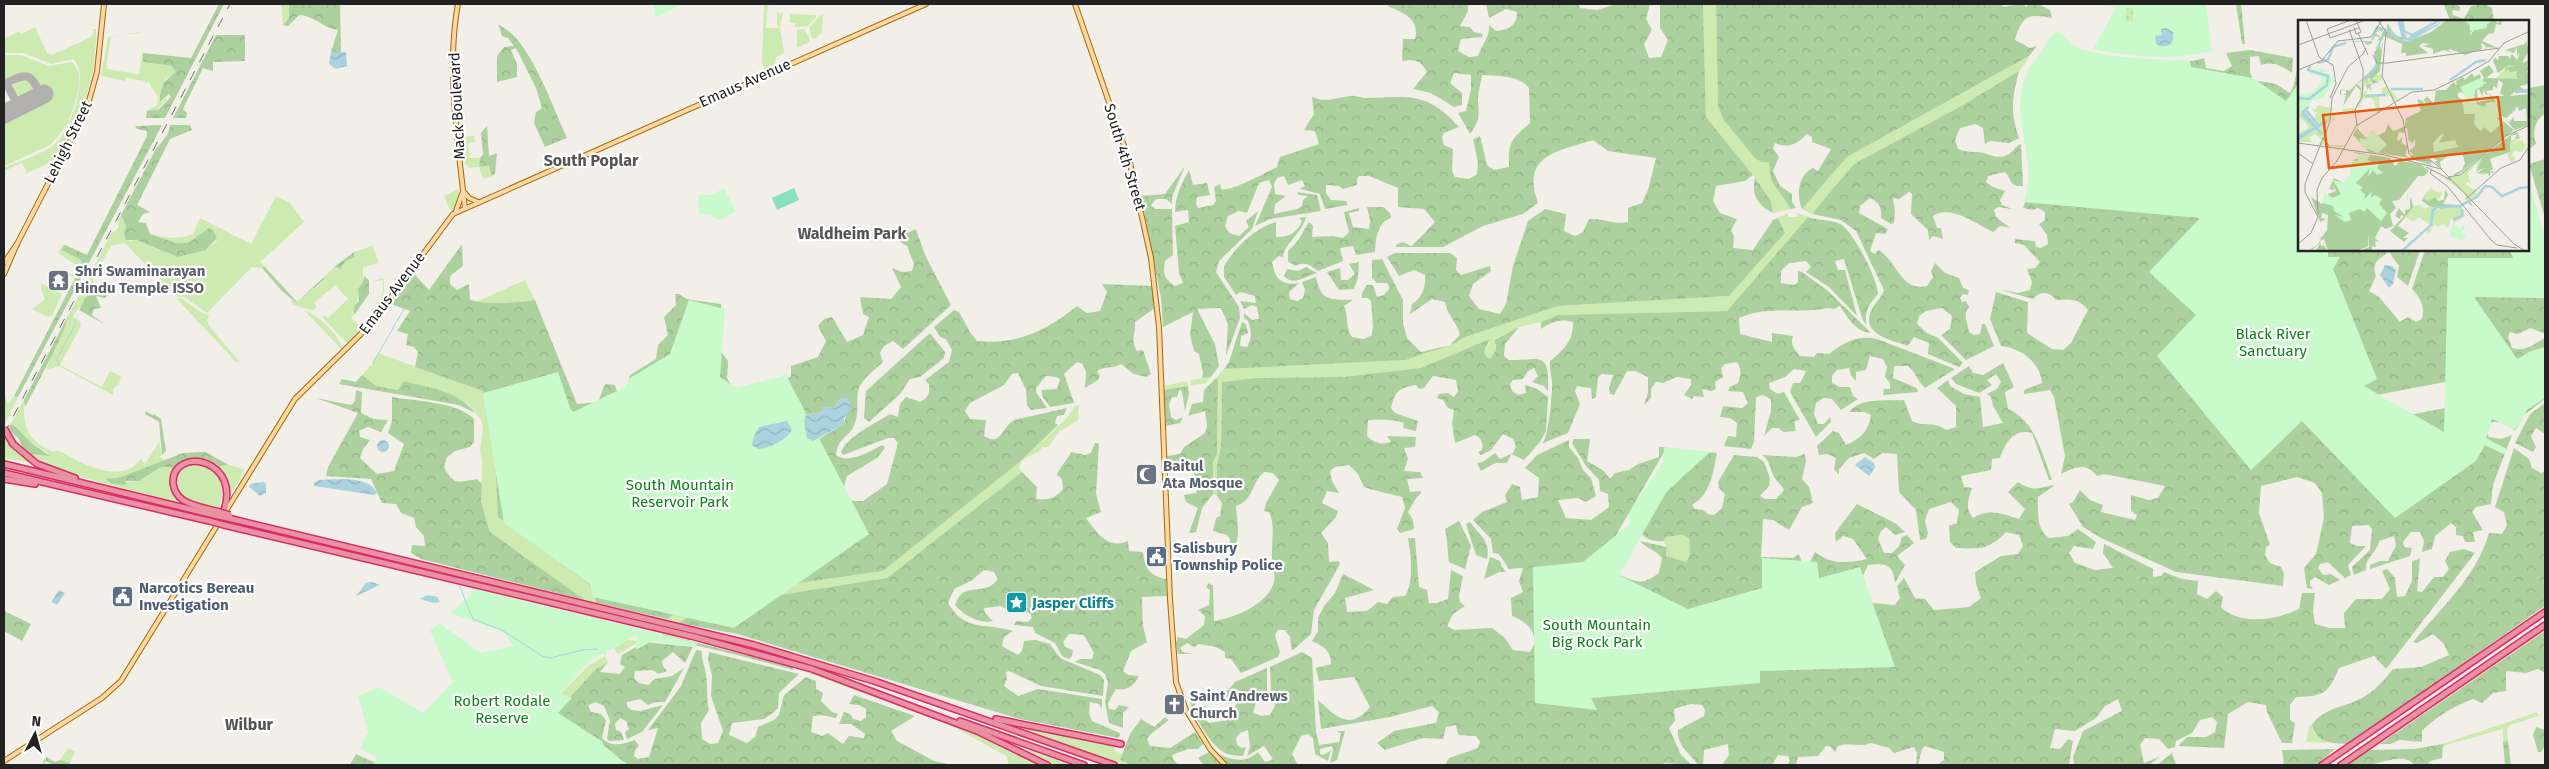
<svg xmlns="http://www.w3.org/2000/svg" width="2549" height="769" font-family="'Fira Sans',sans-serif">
<defs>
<pattern id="forest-crowns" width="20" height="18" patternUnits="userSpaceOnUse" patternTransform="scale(1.25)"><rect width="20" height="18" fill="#add19e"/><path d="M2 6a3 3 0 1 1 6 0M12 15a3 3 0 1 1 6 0" fill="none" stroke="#95b388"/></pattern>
<pattern id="garden-dots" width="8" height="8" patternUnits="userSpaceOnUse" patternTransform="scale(1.25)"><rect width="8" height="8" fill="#cdebb0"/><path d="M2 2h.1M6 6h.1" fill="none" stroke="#b0c997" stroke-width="1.8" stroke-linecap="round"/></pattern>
<pattern id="water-waves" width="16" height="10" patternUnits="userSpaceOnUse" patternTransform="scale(1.25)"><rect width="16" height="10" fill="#aad3df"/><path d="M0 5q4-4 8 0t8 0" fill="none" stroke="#92b5bf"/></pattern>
</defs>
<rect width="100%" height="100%" fill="#f2efe9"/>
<g fill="#cdebb0">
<path d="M281 4H289V18L283 25Z"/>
<path d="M764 4H772L768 6 766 28H778V26H774H777V11L779 14 783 12 780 27 784 53 776 57 775 67 765 71 762 62Z"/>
<path d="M1703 4H1716L1718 106 1723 119 1769 162 1771 180 1791 209 1773 213 1771 201 1753 175 1706 117Z"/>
<path d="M790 14 816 15V17L808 26 795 27V23H790Z"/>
<path d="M821 15H823L822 32 815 39 812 38 809 27Z"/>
<path d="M35 27 47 53 52 55 91 37 94 32 92 29H96V36L97 32 93 71 86 98 56 161H53L25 174 26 171 22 163 4 171V168C20 160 43 155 56 143 70 131 91 74 73 59L51 64 24 53H4V39L20 31 21 34Z"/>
<path d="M804 29 810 39 809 42 797 48V30Z"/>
<path d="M139 32 140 36 139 33 111 36 106 69 139 74 143 48V62L172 66 176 72 174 75 165 79 160 94 162 103 165 98 167 100C159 105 158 114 147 111L157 105 158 96 148 82 145 84V81L126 78 125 81 101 76 108 37Z"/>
<path d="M4 55H21L49 66 71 62C88 71 74 107 69 120 65 129 56 138 50 145L4 166V119L46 98C33 71 31 69 4 82Z"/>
<path d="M2029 56 2026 63 2019 71 1832 192 1812 214 1802 209 1847 157Z"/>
<path d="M27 78 32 82 34 91 19 100 11 86Z"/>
<path d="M474 136 475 142 468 143 470 158H480L479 167 490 166 492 176 483 179 479 167 469 168 465 164 463 137Z"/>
<path d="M459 189 460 198 456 208 450 210 444 196Z"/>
<path d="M276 196 290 203 304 222 260 262 264 266 262 268 252 267 207 313 184 297H176L125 243 111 246 92 281 104 288 92 294 74 314 73 317 80 321 81 326 60 365 102 387 110 371 121 376 119 384 113 389V395L59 366 46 370 55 345 68 322V316L111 234 119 227 117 223 121 215 126 226 129 241 135 240 178 257 206 250 217 241 209 228 188 243H176L150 234C166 238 177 240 193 234L200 218 251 244Z"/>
<path d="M1788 213V217H1797L1798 213 1808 217 1727 311 1558 315 1541 322 1519 327 1494 339C1497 348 1497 352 1490 359L1486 356 1484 351 1490 342 1421 368 1343 377 1256 378 1222 382 1221 447 1217 464V496L1213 494V462L1217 454 1218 380 1215 379 1224 369 1406 360C1426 351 1447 349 1465 337L1558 306 1729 296 1785 233 1778 218Z"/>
<path d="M370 239 379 263 363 267V282L358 289C358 297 357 311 351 318L361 327C373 313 387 299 382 280L372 282 383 278C390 305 365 327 347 343L323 318V315L328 318 348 299 335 285 314 303 317 307 313 311 292 304 291 300 296 303 325 280 323 278 334 267 337 270 354 254V252L372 246Z"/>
<path d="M63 245H65L63 250 81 260 82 265 75 278 52 266 75 276 79 267 58 253Z"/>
<path d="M525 280 535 300 510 304 476 302Z"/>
<path d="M42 284 62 294 52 316 47 317 32 309 45 299 41 289Z"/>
<path d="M181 298 200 312 209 315 207 320 209 326 239 361 236 362 177 299Z"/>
<path d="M294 307C312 309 335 330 343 347L341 349 303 309Z"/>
<path d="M378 353 483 391 495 459 498 517 589 584 597 603 585 600 490 532 481 502 482 461 480 451 483 426 481 420 468 404 440 391 404 381 398 390 376 386 362 375 373 363Z"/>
<path d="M1211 377 1206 383 1191 386 1190 380Z"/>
<path d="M1186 381 1188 386 1164 390V386Z"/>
<path d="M4 394 8 404 14 396 18 397 5 424Z"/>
<path d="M24 400C23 427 27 441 54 452L57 450C81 462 119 487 141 459L145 464 159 442 162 455 160 457 165 461 121 477H113L126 482 139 481 161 467 197 457 207 458 220 466 229 465 244 469 238 483 229 495C216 430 149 466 177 499L176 502 95 481 44 465 35 460 17 444 8 431C17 434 19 448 29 453 34 455 40 455 46 456L49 454 31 443 14 425H10Z"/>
<path d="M1079 405 1078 420 1059 432 1048 447H1042L1040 451 1022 460 1019 468 1022 472 887 578 704 607 679 623 667 619 683 609 799 583 883 571 1022 460 1066 419 1075 406Z"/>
<path d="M5 436 19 453 33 463 4 458Z"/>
<path d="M195 464C220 465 228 487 218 509L186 499 175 488C175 473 179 467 195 464Z"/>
<path d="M1682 535 1689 538 1690 554 1686 562 1666 556 1667 547 1663 541 1667 537Z"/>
<path d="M586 614 604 619 612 644 607 647 605 656 608 662 595 670 507 765H490L589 665 605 656Z"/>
<path d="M628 640 637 641V643L618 654 614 648Z"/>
<path d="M792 667C878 693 963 726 1043 765H1009L1006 756 950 725Z"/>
<path d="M2537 712 2538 716 2510 725 2507 729 2508 741 2503 742V729L2446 745 2443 748V744Z"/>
<path d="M2317 718 2312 725 2314 733 2327 743 2306 742 2309 727Z"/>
<path d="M1008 724 1111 744 1114 745 1115 751 1122 754 1120 760 1132 765H1122Z"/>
<path d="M68 748 75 752 70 763 60 760Z"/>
<path d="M1029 750 1072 765H1051L1028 751Z"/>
</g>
<g fill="url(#forest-crowns)" fill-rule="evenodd">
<path d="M219 4H224L165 118H146L147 111 158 110 171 97 169 94 160 102V94L164 82 176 72 172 66 143 62V53L191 58Z"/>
<path d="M289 4H340L341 52H331L338 30C323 28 315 16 299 15L288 26 283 25 289 18Z"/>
<path d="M1388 4H1468V11L1460 26 1470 27 1474 32 1483 34 1482 37 1461 39 1458 51 1469 57 1478 56C1482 44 1490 37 1489 25L1496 31C1508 30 1517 26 1517 12L1506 9 1489 18 1486 4H1578L1580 8 1597 10 1617 4H1650L1646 19 1652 30 1644 44 1649 58 1661 57 1668 40 1660 28V4H1703L1706 117 1753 175 1745 181 1716 186 1713 201 1720 213 1737 219 1731 230 1734 237 1733 248 1753 250 1773 220 1778 218 1785 233 1729 296 1558 306 1465 337C1447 349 1426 351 1406 360L1224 369 1229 362 1242 322 1246 324 1248 333 1241 336 1240 346 1247 347C1252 337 1252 332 1248 321L1244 318V313L1252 320 1259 319 1257 307 1252 305 1244 309 1240 301 1256 303 1255 296 1240 292 1236 295 1224 277V266C1236 247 1254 228 1276 222V237C1288 238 1298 232 1302 221L1299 218 1306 217C1302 233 1284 244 1283 257L1279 256 1272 262C1275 279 1281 286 1299 283L1289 292 1290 299 1297 301 1303 298 1305 290 1302 282 1316 277C1321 302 1330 299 1353 300L1344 306C1349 317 1345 327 1352 337L1364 339 1372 335 1373 326 1371 301 1368 298H1362V293L1367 285H1373L1377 297 1384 295 1390 288 1387 283H1377L1372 278V260L1382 259 1403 300V323L1407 338 1421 352 1450 345 1460 335C1456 320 1449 319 1445 302L1432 299 1410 314 1412 304C1422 298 1426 287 1425 275L1414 270 1399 276 1387 257 1395 253H1450L1457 258 1456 270 1461 275 1490 266 1491 271 1473 284 1469 296 1479 309 1500 314 1506 304 1513 266 1528 221 1545 209 1566 214 1564 231 1575 236 1583 232 1589 219C1603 218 1616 225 1628 222V208L1642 203 1648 190 1656 158 1608 151 1593 140C1556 152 1521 155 1538 203L1523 214 1483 226 1443 247H1396L1397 244 1403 242 1411 246 1413 245 1435 222 1424 209 1398 207V188L1369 176H1359L1357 179V185L1343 189 1339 186 1326 185V193L1331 200 1346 201 1348 205 1325 209 1320 194 1300 189 1305 186 1302 180 1288 185 1284 176 1277 178 1274 184 1275 194 1286 196 1275 204 1274 214 1297 209 1302 206 1303 200 1308 196 1299 195 1297 192 1317 195 1321 211 1270 219 1255 226 1272 187 1269 180 1259 183 1247 213 1239 211 1228 216 1225 226 1229 233 1239 236 1249 227 1246 221 1258 211 1252 229 1219 261 1216 272 1239 307 1240 318 1226 356 1228 324 1221 308 1197 309 1215 344 1219 366 1211 377 1202 378 1203 373 1199 354 1194 351 1190 335 1193 312 1163 327 1161 298 1141 196 1165 194 1185 166 1172 197V204L1166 199H1156L1151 205 1155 209H1172L1173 255 1165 261C1163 274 1163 278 1175 286L1183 283 1179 273 1175 226 1189 222 1188 210 1175 212C1175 196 1182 183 1189 170L1193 185 1207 183 1210 195 1197 197 1196 204 1198 208 1213 205 1216 201 1214 187 1220 184 1221 189C1229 193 1267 172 1277 167L1280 157 1319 144 1315 131 1304 130 1314 114 1312 97C1327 103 1335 98 1350 96 1355 95 1360 98 1365 98 1409 97 1427 91 1459 127L1444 133 1442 137 1444 145 1453 149 1452 171 1455 177 1469 179 1477 174 1478 163 1473 139 1480 136 1487 165 1494 170 1509 167C1508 141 1512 139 1530 123L1529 88C1519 75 1497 76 1482 75 1481 83 1478 92 1478 100 1479 115 1480 121 1470 134L1458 113 1466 111 1471 89V75L1454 73 1450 83 1462 93V105L1454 107 1431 93 1413 89 1427 72C1421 61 1415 59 1402 61L1403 39H1415C1420 20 1404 12 1389 7Z"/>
<path d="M1716 4H2003L2002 7 2022 4 2027 7 2029 4H2038L2050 10 2052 18C2028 13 2022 16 2015 40L2030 48 2037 46 2029 56 1847 157 1802 209C1796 196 1798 174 1813 168L1818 171 1831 149 1812 142V137L1807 134C1797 144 1789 149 1775 143L1773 148 1779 157 1773 171 1780 186 1792 194V202L1796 208 1791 209 1771 180 1769 162H1762L1756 159 1723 119 1718 106Z"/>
<path d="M2236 4H2241L2245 44H2242Z"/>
<path d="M2444 4H2455L2460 7V11L2452 10 2453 15 2464 19 2471 6 2485 4 2492 8 2494 21H2450Z"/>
<path d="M498 24C504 28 511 32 516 38 539 66 552 105 567 138L545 147 534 123 536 112 542 108 536 88 516 48 511 50 517 64V77L497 82V56L504 47 514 46 508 38 502 36Z"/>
<path d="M216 35H245V61L213 62V71L203 68 183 109 187 113 186 118H173Z"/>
<path d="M2250 50 2293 58 2292 73C2281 66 2274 61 2261 65L2259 56 2250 57V72L2253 80 2276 84 2290 93 2294 85 2299 59V250H2420L2408 286 2397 277 2399 266 2389 252C2379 259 2371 262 2376 276L2369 291 2379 297 2400 322 2408 317 2416 322 2422 319C2425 306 2421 299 2412 289L2425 250 2545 249V332L2543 333 2530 328 2518 334 2510 332 2508 337 2512 348C2525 352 2534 344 2545 338V363L2361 398 2127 60 2193 61 2204 58 2206 68 2224 71 2232 66 2226 53Z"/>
<path d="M2053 55 2217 235 2345 428 2545 388V399L2524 415 2515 431C2508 424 2499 420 2489 423L2486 431 2489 437 2501 439 2512 435 2493 485 2491 504 2476 507 2472 512 2483 530 2473 532 2475 542H2465L2463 536 2456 535V527L2451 523 2435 536 2432 549 2422 552 2424 541 2420 532H2411L2403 542 2404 547 2412 548 2410 556 2370 569V565L2380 561H2388L2396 546 2394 536 2379 541C2377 553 2365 557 2366 570L2354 575 2352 567 2370 550 2372 529 2369 525 2352 526 2350 543 2357 546H2366L2348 565 2351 575 2345 578 2328 562 2320 564 2318 568 2323 575 2331 574 2340 580 2329 585 2315 577 2310 581V585L2313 589 2307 588 2304 568 2316 554 2324 518 2322 493 2315 483 2297 477 2261 486 2259 513 2270 545 2266 547 2265 555 2270 563 2281 567 2284 574 2283 586 2176 572 2101 538 2083 527 2069 504 2073 502 2080 490 2090 500 2103 505 2101 512 2135 520 2137 515 2131 511V495L2149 500 2158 498 2165 486 2104 474 2097 476C2085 462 2076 467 2061 474L2065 456 2054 397 2050 390 2024 394V390L2042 383C2040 362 2021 348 2001 346L1990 319 1996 292 2028 302 2027 333 2052 349 2063 350 2071 343 2088 310C2079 298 2069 299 2056 300 2049 291 2040 291 2033 299L1998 289 2018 293 2030 290 2032 282 2027 269 2035 268 2040 262 2024 245 2015 243V239L2035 241 2036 247 2041 248 2048 244 2047 235 2039 224 2045 220V212L2038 208 2033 210 2023 208 2027 197Z"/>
<path d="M2019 71C2012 99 2010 111 2019 138L2009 143 1990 141 1985 144 1983 128 1975 124 1960 128 1955 140 1958 149C1966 152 1971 152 1978 152 1989 153 1997 161 2009 154 2014 151 2015 146 2021 144L2023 186C2009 187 2012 179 2005 172L1988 176 1986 182 1993 187 2005 191 2000 200 2002 205 2012 209 1998 207 1994 210 1996 217 2010 228 2000 226 1993 232C1977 224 1950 204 1933 216L1937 228H1941L1943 239 1933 236 1929 240 1928 230 1911 214 1912 194 1909 192 1899 199 1893 198 1895 211 1894 223 1891 224 1881 218C1882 208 1880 203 1870 198L1860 206 1859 213 1888 229 1885 234 1876 233 1870 251 1875 254 1878 250C1898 261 1900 292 1927 286L1933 277 1931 271 1935 263 1945 273 1959 278 1963 288 1969 290 1968 295 1963 294 1960 298 1962 302 1966 301 1969 307C1962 314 1968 323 1969 332L1974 335 1980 334 1982 324H1985L1994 346 1966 360 1941 335 1950 329 1952 316 1942 308 1926 311 1919 316 1917 324 1927 333 1938 338 1963 363 1959 367 1928 354 1929 343 1914 337 1908 346C1891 340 1859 334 1872 309 1876 301 1881 299 1884 290L1856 231 1841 220 1812 214 1854 164 1965 104Z"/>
<path d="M2545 85V114C2535 119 2532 133 2536 144L2528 150V88Z"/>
<path d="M162 125 18 397 14 396 82 265 81 260 62 250 65 245 87 255 147 136V131L137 129 135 126Z"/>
<path d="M170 125H190L192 130 170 139 137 205 150 212 143 214 138 222 146 223 150 234 176 243H188L209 228 212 229 217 238 206 250 178 257 136 240H126L124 234 126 226 121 215 156 149 168 134Z"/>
<path d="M487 126 489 156 497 153 495 174 492 176 489 166 479 167 480 158 483 154 481 133Z"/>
<path d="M2545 159V218L2529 164Z"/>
<path d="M1755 178 1771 201 1773 213C1758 206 1751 195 1755 178Z"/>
<path d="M1367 207H1383L1390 213 1391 218C1377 223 1376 238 1375 252L1356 255 1353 246 1340 248 1343 261 1318 271C1310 265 1305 261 1295 266L1288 261V251L1297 242 1309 222 1313 226 1312 237 1333 236 1343 238 1349 232 1344 212 1359 208V211L1349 213 1353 227 1369 229 1370 220Z"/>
<path d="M1808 217C1818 221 1833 219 1842 225 1855 235 1877 278 1878 294 1869 304 1865 310 1866 325L1862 318 1844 259 1835 261 1838 270H1845L1857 316 1829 287 1806 272 1811 267 1806 261 1789 263 1781 271V283L1794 285 1798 282V271L1802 272 1828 291 1871 333C1857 333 1847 317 1840 306L1834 309C1827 307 1822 310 1814 310 1788 312 1764 307 1739 318L1740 334 1772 342V333L1793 336C1790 344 1794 349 1800 356L1814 357 1817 353 1829 354C1845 342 1857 335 1877 339L1955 369 1925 388C1917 381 1916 372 1908 366H1894L1893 378 1917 388 1918 392 1883 395 1884 389H1890V383L1885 377 1887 367 1883 359 1870 356 1866 370 1856 372V381L1851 376 1849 368 1837 370 1832 376V383L1840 387H1850L1853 396 1858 399 1841 410 1832 399 1823 398 1816 403 1814 414 1818 424H1824L1830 417 1831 422 1816 437 1790 392 1793 383H1800L1806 371 1794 369 1785 377 1769 383 1770 389 1778 394 1784 392 1800 420 1794 421 1796 431 1784 432 1778 428H1772L1764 436 1771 411V399L1763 395 1756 397 1754 442 1751 449 1724 446 1728 436 1736 437 1737 423 1730 418 1720 417 1723 406 1742 408 1748 403 1743 392 1728 391 1730 387 1738 383C1741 374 1742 370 1737 362L1725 364 1721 368 1723 377 1715 382 1716 389 1711 391 1702 389 1704 397 1694 396 1692 399 1684 395 1691 385V379L1677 377 1663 383 1656 382 1651 389V398L1644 405 1648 393V377L1635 371H1627L1614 395 1610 394 1609 388 1613 375 1602 374 1598 377 1596 397 1592 399 1591 388 1577 386 1575 391 1580 404 1568 433 1543 443C1549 431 1551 403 1552 389 1553 379 1549 370 1550 361 1563 351 1574 340 1573 322 1560 318 1551 322 1541 329V322L1558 315 1727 311Z"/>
<path d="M916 229 925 255 951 305 903 349 893 341 884 346 880 353 883 362C875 370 860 380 858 391 856 401 859 413 855 423 850 438 838 436 836 455 849 465 869 451 883 445L885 448 877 458 847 476 844 487 851 501H863L887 484 898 443 894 438H888L843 455 841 452C846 437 876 423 890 414L898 417 900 404 906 397 920 402C928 398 930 394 929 384L925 380 949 362 952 350 946 339 940 337 934 327 954 310 959 312 970 332 977 341C1017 345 1046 331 1077 306L1087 313 1100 311 1107 292 1102 284 1153 286 1155 308 1135 322C1136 332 1130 341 1137 351L1143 350 1151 374 1146 377 1134 374 1121 364C1113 369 1104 366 1097 371L1100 376 1098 380 1085 388 1086 372 1083 364 1077 362 1064 374 1074 403 1050 407 1042 396V390L1057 389 1060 379 1056 377 1046 376 1036 388V392L1047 408 1031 410 1027 405 1026 390 1018 373 1012 374 1004 385 970 403 965 411 970 419 986 420 984 436C1001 447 1002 427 1014 420L1067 408 1064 415 1057 416 1055 423 1058 425 1022 460 883 571 799 583 683 609 667 619 597 603 589 584 498 517 495 459 483 391 415 367 418 352 414 347 406 345 408 334 397 331 410 311 391 304 414 274 429 290 462 244 463 266 450 276V284L457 290 469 284 470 300C492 305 514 303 535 300L577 404 598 402 605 384 615 385 617 391 604 409 636 379 629 378 630 375 656 359 658 345 668 335 664 317 676 305 675 294H679L686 299 721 304V352L728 361 727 378 734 390 791 377V366L818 357 826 341 818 326 824 319 832 317 847 342 863 335 869 317 863 314 860 297 891 299 901 287 892 268 902 272 912 271 914 264 907 246 898 241 899 237ZM842 397 846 415 844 424 819 439 806 415 822 412 824 407 834 408Z"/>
<path d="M354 252V257L346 261 340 269 334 267Z"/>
<path d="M1359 262 1358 277 1354 289 1339 290 1327 272 1340 268 1341 280H1348L1355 274 1349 264Z"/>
<path d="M264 266 297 302 323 278H326L296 303 281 290 262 268Z"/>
<path d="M1306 267 1317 273C1305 276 1294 287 1284 276L1287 269 1298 271Z"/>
<path d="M364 276 369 280V294L354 315V307L359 301 358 289 363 282Z"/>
<path d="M95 287 111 291 105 298 96 296 101 308 94 309 92 315 106 325 79 310 86 297 94 293Z"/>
<path d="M68 316C70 323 32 394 25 407L24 400Z"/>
<path d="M1519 327 1505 344 1504 356 1509 360C1538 361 1550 348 1548 391L1544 386 1532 382 1538 376 1534 368 1528 371 1523 379 1513 380 1510 384 1512 391 1518 395 1526 393 1525 385 1537 389 1548 397 1546 431 1540 442 1524 460 1511 454 1507 463H1495L1481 471 1477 463 1483 462 1495 453 1500 459 1513 453 1516 446 1513 439 1503 434 1491 450 1481 455 1478 452 1482 450C1483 443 1482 438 1475 435L1455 443 1452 423 1454 410 1448 408 1443 400 1437 398 1439 394 1448 393 1454 397 1458 391 1456 380 1433 376 1424 388 1419 389 1416 385C1399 388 1395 391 1391 408L1395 413 1418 421 1416 431 1403 428 1404 423C1394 419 1379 419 1368 420L1367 436C1374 443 1381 445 1391 442L1387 436 1416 437 1415 447 1404 448 1408 459 1404 471 1420 472 1423 478 1407 479 1410 492 1421 491V493L1417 497 1408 512 1413 520 1414 529 1400 533 1397 529 1405 508 1402 497C1388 493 1378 492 1364 487L1358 474 1349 465 1335 467 1330 471 1332 481 1339 493 1327 491 1322 503 1338 511 1336 517 1321 533 1328 543 1329 562 1339 561 1340 564 1314 610 1311 634 1292 651 1290 637 1285 630H1278L1275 635 1280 652 1278 657 1241 673 1231 659 1225 658V652L1216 647 1199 644 1194 647 1187 643 1180 648 1183 652 1193 654H1178L1176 643 1178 637 1186 639 1204 625 1205 616 1198 610 1209 605 1210 590 1206 587 1209 583 1213 586 1214 621C1235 618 1268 604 1274 582 1276 571 1271 561 1272 550 1272 537 1275 525 1269 512L1264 511 1266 503 1279 480 1273 473 1264 472C1251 483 1254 500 1236 506 1238 531 1241 534 1231 559L1228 560 1230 539 1227 535 1213 531 1216 518 1220 516 1222 503 1217 496V464L1221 447 1222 382 1256 378 1343 377 1421 368 1490 339 1484 351 1486 356 1490 359C1496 352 1498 348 1494 340Z"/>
<path d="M930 333 945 352 944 358 920 377 910 379 900 394 869 422 864 418 866 391Z"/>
<path d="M2003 363 2014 387 2005 392 2008 409C2035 420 2042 454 2052 480H2049L2032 433C2014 428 2005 443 2000 458L1992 459 1991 470 1961 476 1964 487 1972 488C1968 500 1965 508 1973 518 1988 508 2003 514 2019 519L2025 509 2008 492 2018 482C2031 491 2038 489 2053 485L2054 486 2038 497C2038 511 2036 529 2049 538L2068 536 2078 529 2096 542 2093 549 2074 546 2069 553 2075 563 2095 570 2113 568 2103 553 2104 544 2153 569V577L2161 576 2164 572 2182 579 2198 581 2197 594 2207 599 2216 591 2223 597 2221 607C2240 626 2276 620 2299 609L2302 593H2315L2313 611 2315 624 2329 628H2345L2344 613 2356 599H2382L2390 589 2382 571 2387 569 2395 578 2397 597 2405 596 2412 581V561L2420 559 2417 591 2422 592 2434 577H2443L2449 569 2445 561 2450 552 2464 549 2475 553 2386 669 2374 656 2339 668C2328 694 2324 696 2296 697L2290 705V720L2295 723 2292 743H2282L2267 712 2266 705 2248 702 2228 714 2224 748 2178 746 2187 737H2206L2215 732 2217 722 2212 717 2200 720 2192 733 2176 741 2175 747 2168 749 2159 739 2145 738 2140 745 2144 763 2161 756 2149 765H2074L2073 757 2083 731 2122 711 2118 699 2105 706 2096 718 2075 731 2055 729 2050 748 2060 749 2068 739 2073 741 2069 765H1937L1944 760V752L1925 746 1922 749 1918 765H1916L1917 753 1914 747 1894 753 1889 748 1871 743C1859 748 1850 742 1838 746L1835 752 1830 746H1826L1818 756 1798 757 1796 765H1787L1790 761 1788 756 1778 755 1772 765H1722L1729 755 1728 744 1704 750 1703 765H1698C1691 754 1676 745 1678 730L1704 716 1705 710 1702 705 1691 704 1674 709 1675 721 1669 728 1681 755 1692 765 1664 763 1662 765H1445L1449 758 1478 748 1480 742 1476 736 1458 735 1456 725 1446 727 1443 739 1423 738 1385 750 1377 743 1394 731 1436 723 1439 712 1432 706 1390 717 1321 729 1318 700C1336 716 1349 732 1370 707L1354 677 1319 681 1316 668 1331 664C1331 651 1324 646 1312 641L1318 631V618L1324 606 1335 593 1343 574 1374 590 1345 598 1347 612 1367 611 1378 602 1387 604 1393 597 1405 596C1414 583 1411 553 1408 538H1415L1419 587 1427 590 1429 603H1437L1448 599 1451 570 1463 576 1459 596 1460 602 1465 606 1453 614 1447 626 1454 630 1492 628 1505 638 1513 650 1530 652C1542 636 1527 621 1512 616L1511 598 1523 592 1519 581 1523 568 1509 569 1499 554 1493 553 1491 539 1473 520 1482 512 1507 502 1505 495 1512 484 1520 487 1522 500 1538 497 1539 478 1525 468 1537 455 1569 440V447L1578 458 1583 470 1591 478 1596 496 1586 502 1578 498 1558 500 1566 518 1591 520 1609 507 1608 494 1600 491 1599 480 1586 466 1572 443 1574 439H1590L1587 461 1604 471 1610 479 1615 473 1629 470 1638 464 1659 457V447H1667L1596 570C1604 572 1612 573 1619 575 1639 582 1640 586 1659 573L1662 558C1655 549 1645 548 1640 541L1667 547 1666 556 1686 562 1690 554 1689 538 1682 535 1667 537 1663 541C1655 542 1645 540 1641 532L1664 494 1709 452 1717 453C1713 472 1711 494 1692 505L1695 509 1703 510 1708 514 1714 515 1722 508 1725 494 1719 488 1718 482 1734 455 1757 457 1764 462 1770 478 1769 486 1760 496 1765 499H1776L1784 490C1781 484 1777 482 1774 477 1770 469 1770 460 1762 455L1796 457 1805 454 1806 461 1802 479 1809 487 1813 503 1802 507 1789 530 1773 520 1763 519 1761 557 1793 558 1799 554 1803 566 1809 564 1815 552C1831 565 1847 563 1867 559L1853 539 1843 536 1836 542 1835 533 1857 504 1895 523 1905 532 1895 535 1886 527 1881 531 1878 539 1884 553H1892L1899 546 1902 537 1907 535 1914 543 1897 556 1905 565 1895 583C1894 564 1884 563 1868 565L1863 576 1872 603 1895 605 1900 598 1897 586 1904 578 1915 598 1925 599 1934 610 1969 607 1981 598 1976 584 1975 572 2001 556 2018 554 2023 546 2019 535 2006 532C1989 550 1979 549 1956 548L1950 542 1949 526 1957 523 1959 510 1951 502 1929 509 1925 521 1928 533 1926 539 1920 540 1916 510 1899 492 1897 454 1882 453 1874 459 1864 453 1849 458 1839 469V475L1834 469 1836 458 1828 454 1819 455 1817 446 1833 431 1839 433 1846 445C1860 439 1869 431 1871 415L1865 412H1849C1860 397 1888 401 1904 400L1912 421C1923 427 1935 421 1946 430L1956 427V406L1937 388 1948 380 1950 386 1964 394 1980 397 1983 427 2003 423 1993 406 1991 397 1987 394 1997 389 2001 382 1996 374 1987 380 1992 385 1979 393 1956 384 1951 378 1969 366 1973 373 1983 375Z"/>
<path d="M362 375 376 386 398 390 404 381C429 388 459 391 475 413L459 405 339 384 342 379 356 382Z"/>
<path d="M1215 379H1218L1217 454 1213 462V494L1202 508 1196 532 1189 533 1198 508 1186 502 1184 495 1196 493 1198 488 1194 473 1182 464H1168L1167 456 1180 454 1184 447 1205 433 1207 426 1205 411 1188 416 1192 404 1203 402 1204 390Z"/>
<path d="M1188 386 1189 394 1185 411 1182 391 1179 390 1177 397H1172L1169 404 1171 417 1176 420 1183 417 1180 423 1166 426 1164 390Z"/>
<path d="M356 390 362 392 361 413 374 419 388 420 381 432 368 427 359 431 360 437 370 440 363 449 360 458 377 474 394 471 404 444 388 433 392 421V397C415 401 458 402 474 419V442L470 447 455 451 447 457 444 467C454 486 457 482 477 479L482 484 481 502 490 532 585 600 421 559 411 553 412 545 425 546 424 536 416 527 414 518 401 513 396 504 382 503 371 479 326 476 328 467 358 413 316 398 351 405 355 401Z"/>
<path d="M2545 403V434L2536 428 2531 436 2536 447 2533 452 2515 443 2530 414Z"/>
<path d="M146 411 152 415 154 414 161 419 166 451 162 455 159 422 145 414Z"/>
<path d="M10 425H14L31 443 50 456 30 454 24 449 18 438 8 429Z"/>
<path d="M1095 443 1099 444 1096 494 1101 512 1086 518C1097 533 1108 550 1128 541L1129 551 1143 552C1145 569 1149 575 1166 579L1167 596 1142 597 1143 626 1147 642 1131 651 1123 671 1128 675 1139 676C1134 686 1127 691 1116 689L1108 703 1109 709 1115 710 1119 705 1129 707 1123 713V728L1109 723 1105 703 1108 683 1105 674 1100 670 1075 662 1080 659H1092L1094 653 1084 635 1069 634 1063 642 1065 647 1073 650 1072 656 1069 659 1062 656 1055 643 1035 633 1033 627 1014 625 1016 621 1028 622 1032 618 1030 613 1026 612 1023 597 1018 595C1012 600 1013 607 1014 613L1001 606 984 608 985 613 993 621C978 624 965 616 955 605 963 584 972 593 988 587 992 586 995 582 998 580L994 572 984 570 971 581 954 589 948 603C966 633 985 622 1013 631L1004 637 1002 646 1018 655 1022 651 1024 641 1036 640 1050 644 1060 658 1100 675 1104 680 1103 696 1041 686 1009 671 1006 672 1007 679 1004 686 1018 696 1038 689 1102 699V709L1099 704 1090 702 1089 714 1092 721 1120 733 1119 738 1020 719 737 634 679 623 704 607 887 578 1022 472 1037 487 1036 499C1048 500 1055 499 1063 489L1062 479 1057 475C1059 467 1068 460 1071 452L1085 455 1091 453Z"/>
<path d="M2514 448 2529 459 2532 468 2541 473 2545 471V606L2348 744C2332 743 2317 744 2312 725 2323 708 2345 707 2362 698 2375 691 2384 680 2393 669L2421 667 2449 655 2444 644 2433 634 2417 643 2413 642C2441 608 2477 576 2489 533L2502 534 2507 525 2504 512 2495 507Z"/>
<path d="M205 452 229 465 220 466C206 457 187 453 174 467H161L139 481H126L125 485 112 484 106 479 121 477 183 453Z"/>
<path d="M1459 521 1471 546 1465 569 1449 562C1447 550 1448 540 1445 529Z"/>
<path d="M1470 522C1480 536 1491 541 1487 559L1476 555 1466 524Z"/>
<path d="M1490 557 1500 561 1502 567 1506 572H1500L1484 579Z"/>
<path d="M4 611 31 624 22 641 4 631Z"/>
<path d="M2545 631V673L2538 669 2526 673 2506 671V691L2493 693 2482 703 2473 699C2455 706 2436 716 2422 731V742L2399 740 2391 744H2380Z"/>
<path d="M663 634 792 667 794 670C748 658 702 644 655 640Z"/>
<path d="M645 642 693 647 685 663 673 652 662 661 663 666 667 671 659 674 652 670 635 671 634 678 639 683 648 685 655 679 672 676 684 668 665 702H655L648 705 640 699 627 702V706L631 710 640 711 663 705 642 732 627 739 625 732 629 729 626 721 620 718 615 724 616 730 621 732 624 740 609 741 607 738 610 720 604 706 596 702 588 705 591 712 601 714 606 720 602 738C612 748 622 744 635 740L639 746 635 750 634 756 638 759 649 757 658 728 648 730 681 686 696 650 702 651C701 660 705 666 706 675 708 687 706 697 709 710L701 723 702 739 710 744 718 743 723 731 711 696 712 676 708 659 709 652 799 674 779 693 778 708 773 713 764 719 732 723 729 735 747 743 755 737 758 727 774 720 779 715 784 695 806 677 816 681V689L823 693 821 701 832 712 838 714 836 718 821 715 813 716 811 732 822 736 828 733 843 744 849 736 864 738 865 734 851 724H839L844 712 850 714 853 719 861 721 866 717V709L859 705 849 704 854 695 915 716 891 731 897 741 934 761 952 765H507L595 670 608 662 600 672 620 674 625 667 620 664 622 655Z"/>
<path d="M1302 652 1312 658 1316 732 1319 745 1339 742 1341 734 1337 731H1345L1337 760 1330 763 1333 750 1332 746 1320 749V754L1324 755 1331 750 1328 761 1315 754 1313 738 1308 734 1301 736 1292 754 1298 765H1228L1219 754C1234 761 1246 763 1258 752L1265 762 1273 759 1264 746 1247 756 1250 747 1248 730 1240 733 1236 738 1237 745 1242 748 1246 747 1243 756C1238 756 1232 755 1227 754 1209 746 1194 715 1188 697L1196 698 1195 706 1199 709 1202 705 1206 707 1202 716 1209 723 1228 720 1236 705 1234 699H1227L1222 692 1228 690 1235 682 1267 668V692L1256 703 1253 713 1262 716 1270 715 1275 705 1268 698 1271 691 1270 667Z"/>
<path d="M1165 717 1169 720 1152 733 1147 739 1150 746 1170 748 1195 732 1203 744 1198 749H1188L1172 755 1174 761 1179 765H1132L1120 760 1130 734 1141 719 1154 727Z"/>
<path d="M2536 727 2545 730V746L2541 752H2538L2533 735Z"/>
<path d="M2508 741 2511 765H2505L2503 742Z"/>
<path d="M2443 744 2442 758 2430 761 2428 765H2415C2403 752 2383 763 2368 765 2361 766 2354 765 2347 765L2369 750 2414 749Z"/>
<path d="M2335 749 2316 765H2284L2282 750Z"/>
<path d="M1209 752 1222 765H1204L1198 758Z"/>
<path d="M2172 753 2176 765H2157Z"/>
<path d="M356 754 380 765H350Z"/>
<path d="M47 757 55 762 60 760 70 763 69 765H53L46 761 43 765 44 759Z"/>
</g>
<g fill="#c8facc">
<path d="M654 4H679L681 5 656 17Z"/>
<path d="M2105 4H2206L2212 51C2171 61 2134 57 2093 49L2116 8Z"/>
<path d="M2056 31C2064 33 2069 45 2080 49 2117 59 2152 59 2190 61L2191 67 2253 78 2286 101 2299 83V250H2328V257H2340L2333 269 2377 379 2364 386 2444 432 2448 258H2513L2510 250H2528V177L2545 239V298L2474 297 2517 359 2531 351 2545 347V398L2527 410 2515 430 2492 419 2486 438 2507 449 2505 455 2485 445 2476 461 2395 518 2302 421 2251 470 2157 356 2196 315 2149 272 2200 218 2024 202C2038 160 2012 123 2023 83 2025 73 2032 65 2038 56 2044 48 2049 38 2056 31Z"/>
<path d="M724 188 736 212 718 220 710 215 699 214 698 195H711Z"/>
<path d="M689 300 725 309 720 377 736 388 786 375 869 534 734 628 593 597 590 584 504 523 483 393 558 372 570 408 573 412 625 387 630 378 670 354Z"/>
<path d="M1664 447 1710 452 1667 491 1619 575 1688 609 1762 588V558L1817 562 1819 578 1860 567 1895 667 1760 671V683L1591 698 1597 710 1535 703 1533 567 1583 562 1631 523 1627 516 1663 462Z"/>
<path d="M472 588 697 643 696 647 652 641 636 650 637 635 590 661 560 693 572 698 558 713 603 742 602 744 628 765H374L376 757 360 749 366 735H369L358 696 379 687 423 713 453 682 430 631 439 623 481 653 514 646 503 632 450 613 471 595Z"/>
</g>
<path fill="url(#garden-dots)" d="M2126 8H2133V21H2125Z"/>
<path fill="#88e0be" d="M794 188 799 200 777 210 772 198Z"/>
<g fill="url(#water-waves)">
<path d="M2166 28 2173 32V40C2170 47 2163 48 2156 44L2155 36 2162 35 2161 29Z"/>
<path d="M331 52H346L347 66 336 69 329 64Z"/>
<path d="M2385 265 2392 266 2396 270 2393 284 2389 288 2380 275Z"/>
<path d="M842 397 849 398 851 409 844 418V424L813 441 807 438 804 422 806 415 822 412 824 407 834 408Z"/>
<path d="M787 421 792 429C789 439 768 449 758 449L752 445 754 436 759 427Z"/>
<circle cx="383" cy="446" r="6"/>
<path d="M1865 457 1874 463 1875 468 1869 476 1855 465Z"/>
<path d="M319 480C337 480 368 475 377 493L374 495 314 486V483Z"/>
<path d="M264 482 266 484V493L260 496 249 487 251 484Z"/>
<path d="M372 582 380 585 356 596 366 583Z"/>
<path d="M59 590 65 593 57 605 51 602Z"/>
<path d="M427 595 437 597 440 602 434 603 420 599Z"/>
</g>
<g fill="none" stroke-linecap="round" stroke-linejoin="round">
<g stroke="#aad3df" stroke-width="1">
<path d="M373 363 404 309"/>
<path d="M59 364 57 358 76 324 75 321"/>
<path d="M459 585 473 619 502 630 542 656 550 658 583 650 598 649"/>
</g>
<g stroke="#b1b0ac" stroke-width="8">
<path d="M6 83 19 107"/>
<path d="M4 84C27 73 30 71 41 96"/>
</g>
<path stroke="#b1b0ac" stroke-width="19" d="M4 114 44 94"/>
<defs>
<g id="major">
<path d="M458 4C446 68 458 143 465 208"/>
<path d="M1075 4 1130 163 1151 258 1159 327 1170 599 1176 682 1186 710 1210 749 1225 765"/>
<path d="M464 192 469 198 478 202"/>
<path d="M456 211 462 194"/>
<path d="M4 263 17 244 87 108 97 72 104 4"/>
<path d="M4 274 17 244"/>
<path d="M4 761 102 698 121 681 295 399 371 324 453 214 926 4"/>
</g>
<g id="highway">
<path d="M13 444 37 464 75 478"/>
<path d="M4 464 214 515"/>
<path d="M4 473 209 521"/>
<path d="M4 479 35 484"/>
<path d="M216 511C205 508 192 506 183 500 177 496 174 490 173 483 172 445 246 458 222 516"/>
<path d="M228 518 754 645 877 682 1114 765"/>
<path d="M224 525 691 636 812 669 977 731 1047 765"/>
<path d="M996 719 1121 744"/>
<path d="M960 721 1084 765"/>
<path d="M2322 765 2545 612"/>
<path d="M2341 765 2545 625"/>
</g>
</defs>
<use href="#major" stroke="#a06b00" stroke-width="6"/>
<use href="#highway" stroke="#dc2a67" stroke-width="8"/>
<use href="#major" stroke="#fcd6a4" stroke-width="4"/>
<use href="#highway" stroke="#e892a2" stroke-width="5"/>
<path stroke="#707070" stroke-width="1" stroke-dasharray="10 10" stroke-linecap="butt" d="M4 434 230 4"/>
<defs>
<g id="highway-bridge">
<path d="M4 428 13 444"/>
<path d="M216 511 230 515"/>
<path d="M214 515 228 518"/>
<path d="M209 521 224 525"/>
</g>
</defs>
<use href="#highway-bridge" stroke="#dc2a67" stroke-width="8" stroke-linecap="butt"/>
<use href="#highway-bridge" stroke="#e892a2" stroke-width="5"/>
</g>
<defs>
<symbol id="temple-square" viewBox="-11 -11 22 22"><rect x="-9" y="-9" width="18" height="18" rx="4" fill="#6b7280" stroke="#fff"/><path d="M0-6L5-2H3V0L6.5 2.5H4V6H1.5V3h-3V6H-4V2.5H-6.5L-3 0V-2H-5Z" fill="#fff"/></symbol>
<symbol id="mosque-square" viewBox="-11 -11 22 22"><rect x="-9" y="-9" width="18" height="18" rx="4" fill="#6b7280" stroke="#fff"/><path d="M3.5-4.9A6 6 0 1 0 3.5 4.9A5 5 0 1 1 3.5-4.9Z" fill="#fff"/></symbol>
<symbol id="civic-square" viewBox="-11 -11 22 22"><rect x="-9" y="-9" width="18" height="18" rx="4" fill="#5c6f8a" stroke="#fff"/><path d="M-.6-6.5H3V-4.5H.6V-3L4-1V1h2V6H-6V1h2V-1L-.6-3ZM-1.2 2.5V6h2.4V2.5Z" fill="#fff"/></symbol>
<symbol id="sight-square" viewBox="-11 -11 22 22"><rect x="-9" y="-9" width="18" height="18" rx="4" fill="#0f9aa8" stroke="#fff"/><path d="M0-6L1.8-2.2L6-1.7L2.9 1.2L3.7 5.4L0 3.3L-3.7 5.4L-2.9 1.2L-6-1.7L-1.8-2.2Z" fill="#fff"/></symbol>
<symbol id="church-square" viewBox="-11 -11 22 22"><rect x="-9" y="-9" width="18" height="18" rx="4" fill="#6b7280" stroke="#fff"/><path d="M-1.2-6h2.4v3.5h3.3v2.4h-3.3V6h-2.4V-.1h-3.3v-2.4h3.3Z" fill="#fff"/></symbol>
</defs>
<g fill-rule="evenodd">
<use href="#temple-square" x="46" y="268" width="25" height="25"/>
<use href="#mosque-square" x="1134" y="462" width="25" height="25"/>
<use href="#civic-square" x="1144" y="544" width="25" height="25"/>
<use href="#civic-square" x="110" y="584" width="25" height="25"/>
<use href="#sight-square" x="1004" y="590" width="25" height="25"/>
<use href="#church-square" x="1162" y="692" width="25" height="25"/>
</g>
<g text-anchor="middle" stroke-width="4.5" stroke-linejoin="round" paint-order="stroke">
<g font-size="15" fill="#222" stroke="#fff">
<text transform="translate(745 83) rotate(-24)" y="5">Emaus Avenue</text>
<text transform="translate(457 106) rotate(-93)" y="5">Mack Boulevard</text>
<text transform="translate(68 142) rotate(-64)" y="5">Lehigh Street</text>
<text transform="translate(1125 157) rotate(73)" y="5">South 4th Street</text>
<text transform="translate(392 293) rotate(-53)" y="5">Emaus Avenue</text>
</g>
<g font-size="15" font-weight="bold" fill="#5b616d" stroke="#fff" text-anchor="start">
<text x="75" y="276">Shri Swaminarayan<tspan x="75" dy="17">Hindu Temple ISSO</tspan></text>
<text x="1163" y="471">Baitul<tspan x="1163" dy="17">Ata Mosque</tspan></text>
<text x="1190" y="701">Saint Andrews<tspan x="1190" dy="17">Church</tspan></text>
</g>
<g font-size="15" fill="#0c8416" stroke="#fff">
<text x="2273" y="339">Black River<tspan x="2273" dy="17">Sanctuary</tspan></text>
<text x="680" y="490">South Mountain<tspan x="680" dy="17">Reservoir Park</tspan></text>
<text x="1597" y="630">South Mountain<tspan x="1597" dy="17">Big Rock Park</tspan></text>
<text x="502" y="706">Robert Rodale<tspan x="502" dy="17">Reserve</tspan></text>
</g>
<g font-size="15" font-weight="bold" fill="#4e5e75" stroke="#fff" text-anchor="start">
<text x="1173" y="553">Salisbury<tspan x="1173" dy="17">Township Police</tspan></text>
<text x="139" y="593">Narcotics Bereau<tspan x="139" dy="17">Investigation</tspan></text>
</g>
<g font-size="15" font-weight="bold" fill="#0d838f" stroke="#fff" text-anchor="start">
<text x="1032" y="608">Jasper Cliffs</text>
</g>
<g font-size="16" font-weight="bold" fill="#555" stroke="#fff">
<text x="591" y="166">South Poplar</text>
<text x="852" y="239">Waldheim Park</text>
<text x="249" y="730">Wilbur</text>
</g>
</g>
<g transform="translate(2298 20)">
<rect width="231" height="231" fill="#f2efe9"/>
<path d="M218 43 231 45 219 46 221 59 203 61 194 58H198L211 44ZM80 51 79 55 83 54 85 60 71 64 68 74H84V68L90 66 91 74H92L91 71V70H93L97 74 99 81H94V76L77 75 81 77 82 92 80 94 75 79 71 78 64 79V83L61 85 65 86 60 88 62 81 57 91H45V95L44 89 57 88 61 80 64 61 68 59 65 73 69 70 68 59 75 60ZM10 85 12 87 5 93 8 95 9 90 16 100 19 92H16L13 88 17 90 20 85 37 89 33 90V99L36 97 38 101 32 99 26 109 27 116 31 125H46L44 128 20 124 24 120 17 114 11 118 15 122H0V114L11 107 0 95ZM219 111 221 113 222 119 213 124 224 120 228 126 224 132 217 131 213 136H216L217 141 213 142 209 133 212 132V122L220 118ZM184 137 181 148 179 151 189 153 190 152 189 151V149L190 152V153L185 155 180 154 178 152 179 143 170 153 173 165 171 162 167 164 179 171 168 179 178 172 181 176 172 178 178 186 171 179 164 180 168 178 167 174 146 158 163 155ZM133 168 141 173 143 170 144 174 142 178 130 181 126 178ZM123 185 127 189 134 185 139 190 162 185 167 196 157 202 152 212 156 201 153 198 150 208 144 204 141 207 136 205 134 209 124 221 130 214 127 210 135 207 121 197 115 202 107 196 113 186Z" fill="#cdebb0"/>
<path d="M149 0H184L172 13V15L185 0H197L199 3 204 0 203 5 198 4 196 13 190 14 184 21 200 28 189 27 187 29 188 26 183 23 184 29 167 35 152 29 150 30 154 33 146 30 135 34V29L125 26 132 24 125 23 121 26 130 33 108 36V33H103L104 24 86 16 82 24 83 31 84 24 85 21 82 51 74 59 81 62 75 64 72 58 69 59V66L71 64H75L72 66 74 73 71 67 69 70 67 59 59 64 63 68V71L58 66 45 86 48 75H42V70L47 69 43 71V75L48 74V69L51 71 78 46 76 33 81 25 82 20 79 21 82 17 77 16 73 24 69 25 66 22 74 21 76 12 83 17 85 11 76 12 83 10 78 6 89 9V3L97 15 112 20 101 19 91 10 87 9 84 11H92L98 18 108 22 133 12ZM228 20 231 31 224 43 231 40 229 45 231 50 228 52 231 53V64L221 66 231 73 216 72 212 76 231 74V105L217 110 207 99 211 102 216 97V101H229L228 88 221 91 219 86 216 92 213 88 215 92 208 98 202 95 204 101 190 105 172 84 179 83 175 74 183 62 184 65 189 62H183L186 58 182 51 191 45 196 52 188 58 220 59 218 54 220 51 212 52 210 49 207 53 208 48 217 46 211 45 200 53 195 41 197 37 200 41 201 31V36H211V39L214 34 219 40 222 33 219 36V27L216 33 207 30 227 24ZM200 60 205 63 202 73 206 76H202L199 85 191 82H198L193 76 195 74 192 76 191 72V75L194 79 180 82 179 70 181 69 184 76 186 69 187 74 190 75 188 71 195 70V66L199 68ZM174 53 176 57 182 54 183 59 170 78 164 72 160 73V77L166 81 164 83 179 95 189 109 205 101 216 110 161 154 156 156V154L164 150 167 143 164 132 148 137 142 142 143 148 137 142 139 140 134 138 131 140 136 142 132 143 135 146 108 137 71 132 55 115 59 108 68 118 70 117 74 125 78 122 75 116 74 119 71 116 74 110 79 116 87 112 90 104 95 111 103 108 107 106 108 98 123 91 119 79 125 81 126 86H129L126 80 129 76 136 84 138 70H148L155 62 159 65 158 61 165 57 167 60ZM109 108 111 123 112 120 114 124 117 119V126L111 131 115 134 112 138 107 135 110 127 104 123V117L101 121 99 119 101 112 107 113 106 109ZM218 111 220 114 221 118 217 119 219 114 213 116V121L216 120 212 122V132L192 139 195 149 191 151H196L195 153 192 152V156L189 153H180L186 148 179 151 184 137ZM51 131 92 138 97 146 102 141 122 144 131 151 126 156H120L101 180 94 181 98 188 92 194 95 206 88 209 83 206 77 218 81 222 77 221 78 227 74 226V231H62L71 227 70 213V226L59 231H30L26 219 22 221 23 226 26 225 29 231H18L22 223 15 229 10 231 20 224 23 219 20 217 23 218 29 210 30 195 24 193 23 198 28 199 22 202 13 177 24 184 30 174 38 171 35 165 36 170 31 169 36 158 46 163 50 161 47 160 52 156 55 140 61 138V134ZM135 164 126 178 130 181 138 177 140 181 146 180 147 169 150 175 145 184 162 185 171 179 175 187 170 183 144 189 131 186 124 181V178L126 180 125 178ZM109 174 110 176V180L112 181 113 177 115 187 100 206 111 213 105 218H110L106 222 92 211 106 196 103 195 102 199 97 196 101 188 107 195V190L112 189V181L107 178 110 179Z" fill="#add19e" fill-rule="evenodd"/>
<path d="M165 0H196L189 4V8L172 11V5ZM16 49H25L37 61 25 77 14 81 0 95V75L15 72 24 62 22 56 11 53ZM185 57V66L177 70 176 83 187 87 188 83 198 82 203 97 198 98 205 102 193 113 186 107 183 111 176 104 177 94H166L165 85 170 80 162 67ZM75 110 89 125 80 133 64 127 61 118 68 119ZM143 114H146L141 123 157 120 160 127 136 132 135 123ZM60 134H73L69 140 81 145 79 148 85 153 79 155 75 150 70 157 72 148 58 163 65 167 62 170 67 174 66 179 75 171 72 178 77 175 84 179 81 184 89 193 83 201 69 188 66 192 62 189 51 193 53 200 47 202 37 195 46 197 36 191 35 186 25 183 26 172 35 178 43 174 35 160 48 163 46 161 52 156 55 140 60 141ZM155 204 162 209 164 205 167 207 164 213 168 216 166 221 151 216Z" fill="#c8facc"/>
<path d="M99 0H102L109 18 148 0 111 22H106L100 19 88 11 82 25 79 28H78L86 14V10H80L73 21 69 23 64 21 60 22 53 21 45 24 52 21H73L78 6 92 10 105 20 111 21 104 18Z" fill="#aad3df"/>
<path fill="none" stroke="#aad3df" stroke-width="2.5" d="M104 0 106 11 114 15 142 0M20 43 30 40 35 27 48 23M68 58 79 45M152 60 178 42 188 40M93 69H125M217 72 232 70M67 76 88 75M0 78 11 79 29 65 30 56 10 50 12 46M10 87 5 92 24 114M8 90 21 106M4 94 24 114M0 117 29 101M0 119 29 101M162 186 179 177 187 166 194 167 204 176 222 168 232 167M141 187 161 186 163 188M155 200 164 196V189M104 231 133 205 135 190 140 187"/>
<path fill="none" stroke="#9f9d99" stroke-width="1" d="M8 0 21 37 35 45 38 64 32 78M53 0 29 9 32 18 61 8M80 0 88 12 84 56 105 100 111 134 118 140H132L144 149M56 7 58 14 63 12 58 0M51 9 65 49V60M60 13 70 35M0 25 68 0M75 35 79 43H89L202 28M25 39 40 21 73 17 84 0M0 50 25 40M59 106 57 90 64 77 65 60M26 118 32 101 34 78 50 47 65 34 68 28M0 123 87 135 143 149 216 224 227 231M0 133 15 144M128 147 153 160M134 149 132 153 150 167 193 220 199 225 219 228M150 157 162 155 208 116 232 105M168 179 203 148 222 140 232 125M20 195 19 170 24 158 39 141 58 106 114 72 136 70 165 56 191 41 206 23 232 11M0 224 13 213 20 197 7 172V164L25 118 32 127"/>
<path fill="#e8590c" fill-opacity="0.15" stroke="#e8590c" stroke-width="2.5" d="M200 77 206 129 31 148 25 95Z"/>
<rect width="231" height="231" fill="none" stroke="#222" stroke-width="2.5"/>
</g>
<rect width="2549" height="769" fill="none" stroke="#222222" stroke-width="10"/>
<g transform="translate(35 734) rotate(6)" stroke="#ffffff" stroke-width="4" paint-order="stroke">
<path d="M0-4L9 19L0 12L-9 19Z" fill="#222222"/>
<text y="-8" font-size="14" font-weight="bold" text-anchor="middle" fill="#222222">N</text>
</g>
</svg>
